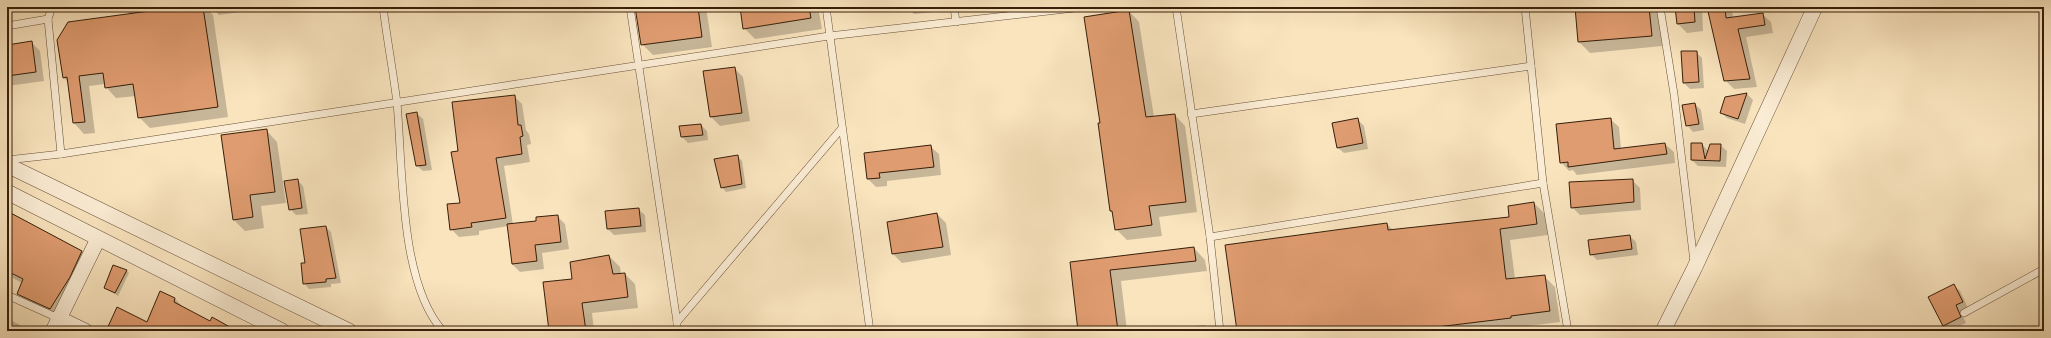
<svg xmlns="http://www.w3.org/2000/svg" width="2051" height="338" font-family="'Sorts Mill Goudy',serif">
<rect width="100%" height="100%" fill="#f9e4be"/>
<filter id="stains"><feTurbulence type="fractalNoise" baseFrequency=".005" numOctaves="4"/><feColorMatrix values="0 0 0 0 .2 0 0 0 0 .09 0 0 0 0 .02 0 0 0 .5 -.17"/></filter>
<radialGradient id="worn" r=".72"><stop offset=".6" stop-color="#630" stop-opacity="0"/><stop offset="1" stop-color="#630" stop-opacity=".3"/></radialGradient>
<g fill="#0003">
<path d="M128 7H168V9L205 7 213 15 228 117 150 128 139 117 136 96 116 98 106 87 105 84 89 86 95 133 84 134 74 123 69 83 64 78 129 14Z"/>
<path d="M212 7H274L219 15Z"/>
<path d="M636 7H706L712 47 653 55 642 44Z"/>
<path d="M741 7H818L822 29 755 39 744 28Z"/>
<path d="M908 7H943V11L914 14Z"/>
<path d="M1576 7H1659L1662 46 1590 53 1579 42Z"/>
<path d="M1676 7H1702L1703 31 1687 33 1678 24Z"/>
<path d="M1708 7H1732L1733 18 1762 14 1771 22 1773 33 1746 37 1757 87 1734 89 1725 80Z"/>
<path d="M1129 11 1139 22 1154 117 1175 115 1185 126 1197 212 1159 217 1162 236 1127 240 1116 229 1114 214 1111 211Z"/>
<path d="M31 42 40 51 44 81 7 86V46Z"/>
<path d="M1696 52 1702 58 1704 88 1690 89 1684 83Z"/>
<path d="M734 68 743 77 750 121 720 126 711 117 704 72Z"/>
<path d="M1747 94 1753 100 1745 124 1727 118 1721 112 1726 98Z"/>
<path d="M514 96 522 104 526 130 529 134 531 144 527 145 530 162 504 166 513 225 537 222 557 216 565 224 569 249 542 253 544 269 520 272 512 264 508 226 479 231V235L459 237 451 229 461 204 459 152Z"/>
<path d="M1695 104 1701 110 1704 130 1693 132 1687 125Z"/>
<path d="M416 113 423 119 432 170 423 171 416 165Z"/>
<path d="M1610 119 1619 127 1621 149 1665 144 1674 152 1675 163 1577 175 1573 170 1569 171 1561 162 1587 123V120Z"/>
<path d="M1358 120 1364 126 1368 149 1344 153 1337 147Z"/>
<path d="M701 125 707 131 708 140 688 143 682 137Z"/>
<path d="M266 130 277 142 286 203 261 206 264 228 245 231 234 220Z"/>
<path d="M1702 144 1708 151 1720 145 1727 151 1726 167 1698 166 1692 160Z"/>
<path d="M930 146 939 154 941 175 887 181V186L876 187 868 179 866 154Z"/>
<path d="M737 156 742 161 746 188 726 192 722 187Z"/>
<path d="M297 180 303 186 308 214 296 215 290 209Z"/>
<path d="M1632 180 1640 188 1641 210 1580 215 1572 207Z"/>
<path d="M1534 203 1545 214 1548 235 1510 240 1515 279 1544 276 1555 287 1560 322 1521 327V329L1503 331H1238L1387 224 1393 230 1510 218Z"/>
<path d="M638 209 645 215 646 232 614 235 608 229 607 211Z"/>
<path d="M7 212 82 251 92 262 60 318 29 304 18 294 22 283 7 275Z"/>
<path d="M937 214 946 223 951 255 902 263 893 254 888 222Z"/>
<path d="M326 227 331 232 341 283 331 284V287L309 289 304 283 306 264Z"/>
<path d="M1630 236 1636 242 1638 255 1597 260 1591 254Z"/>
<path d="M1194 248 1205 260 1207 271 1121 281 1127 331H1079L1071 263Z"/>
<path d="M609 256 620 267 621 274H625L635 284 638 308 592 313 594 331H550L573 280Z"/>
<path d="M126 270 129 273 118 296 105 287Z"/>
<path d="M1953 285 1960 291 1968 308 1961 312 1966 323 1949 331 1944 326 1929 298Z"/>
<path d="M175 299 183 307 210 323 235 331H107L147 323Z"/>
<path d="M7 318 31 331H7Z"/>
<path d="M1204 325 1210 331H1152Z"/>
</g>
<g fill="#df9c70" stroke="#361f0a">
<path d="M179 7H203L218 107 138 118 133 84 105 88 103 73 79 76 85 122 73 123 67 77 63 78 57 40 68 22Z"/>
<path d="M635 7H698L702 37 641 45Z"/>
<path d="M740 7H809L811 18 743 29Z"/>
<path d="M1575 7H1649L1652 36 1578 42Z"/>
<path d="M1675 7H1694L1695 22 1677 24Z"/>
<path d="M1707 7H1725L1726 18 1763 13 1765 25 1738 29 1750 79 1724 81Z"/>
<path d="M1129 10 1146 117 1175 114 1186 202 1149 206 1152 225 1115 230 1112 211H1110L1098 123H1100L1084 17Z"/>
<path d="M32 41 36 72 7 76V45Z"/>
<path d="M1681 51H1697L1699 82 1683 83Z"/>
<path d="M735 67 742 113 710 117 703 71Z"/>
<path d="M1747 93 1738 119 1720 113 1725 97Z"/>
<path d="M515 95 518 125H521L523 136 520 137 522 154 496 158 506 218 471 223 472 227 450 230 447 204 460 203 451 152 458 151 452 102Z"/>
<path d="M1695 103 1699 124 1686 126 1682 105Z"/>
<path d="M417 112 426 165 416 166 406 114Z"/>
<path d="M1358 118 1363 143 1337 148 1332 123Z"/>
<path d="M1611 118 1614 149 1665 143 1667 154 1568 167V162L1560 163 1556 124Z"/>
<path d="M701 124 703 135 681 137 679 126Z"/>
<path d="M267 129 275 192 250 195 253 217 233 220 221 135Z"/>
<path d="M1691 143H1702L1705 159 1710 144H1721L1720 161 1691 160Z"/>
<path d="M931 145 934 167 879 173 880 178 867 179 864 153Z"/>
<path d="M738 155 742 184 721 188 714 159Z"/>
<path d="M298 179 302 208 289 210 284 181Z"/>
<path d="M1633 179 1634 202 1571 208 1569 182Z"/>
<path d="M1534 202 1537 224 1500 229 1506 279 1545 275 1550 311 1511 316V318L1404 331H1237L1225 245 1387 223 1388 230 1509 217 1508 206Z"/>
<path d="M639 208 641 226 607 229 605 211Z"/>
<path d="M7 211 82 251 70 277 50 309 17 294 23 279 7 271Z"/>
<path d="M937 213 943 247 892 254 887 222Z"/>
<path d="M558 215 561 242 535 245 537 261 512 264 507 224 536 221V217Z"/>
<path d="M326 226 336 278 326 279V282L303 284 301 263H305L300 229Z"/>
<path d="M1630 235 1632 249 1590 255 1588 240Z"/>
<path d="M1194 247 1196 261 1110 270 1118 331H1078L1070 262Z"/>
<path d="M609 255 613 274 625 273 628 297 582 303 586 331H549L543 282 572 279 570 262Z"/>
<path d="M113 265 127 270 115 293 104 288Z"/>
<path d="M1954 284 1963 302 1956 305 1961 317 1943 326 1928 297Z"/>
<path d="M160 291 175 298 174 302 210 321 212 317 237 331H106L117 307 147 322Z"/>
</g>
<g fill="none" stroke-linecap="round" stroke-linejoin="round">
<defs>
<g id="lane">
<path d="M52 7 48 19 61 154"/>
<path d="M383 7C387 39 393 71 397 103 403 166 399 283 443 331"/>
<path d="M630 7 677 322V331"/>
<path d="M826 7 870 331"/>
<path d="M954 7 956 22"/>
<path d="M1176 7 1210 237 1220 331"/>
<path d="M1525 7 1543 183 1568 331"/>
<path d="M1660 7 1674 94 1694 262"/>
<path d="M7 26 48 19"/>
<path d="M1191 114 1531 66"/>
<path d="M7 160 61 154 829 36 1083 7"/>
<path d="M1210 237 1543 183"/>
<path d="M7 295 58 318"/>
<path d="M1964 313 2044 269"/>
<path d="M677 322 842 128"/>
</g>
<g id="street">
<path d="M7 165 349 331"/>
<path d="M7 192 282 331"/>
<path d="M58 318 85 331"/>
<path d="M53 331 98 239"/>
<path d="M1663 331 1694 269 1815 7"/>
</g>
</defs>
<use href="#lane" stroke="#675037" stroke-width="8"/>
<use href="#street" stroke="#675037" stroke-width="16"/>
<use href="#lane" stroke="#fbedd5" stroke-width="7"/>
<use href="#street" stroke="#fbedd5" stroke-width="15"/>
</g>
<rect width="2051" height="338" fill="none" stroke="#f9e4be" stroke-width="24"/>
<rect x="8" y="8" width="2035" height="322" fill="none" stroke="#361f0a" stroke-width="2"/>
<rect x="12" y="12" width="2027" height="314" fill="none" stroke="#361f0a"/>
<rect width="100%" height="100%" filter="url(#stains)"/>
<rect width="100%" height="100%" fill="url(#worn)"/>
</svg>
